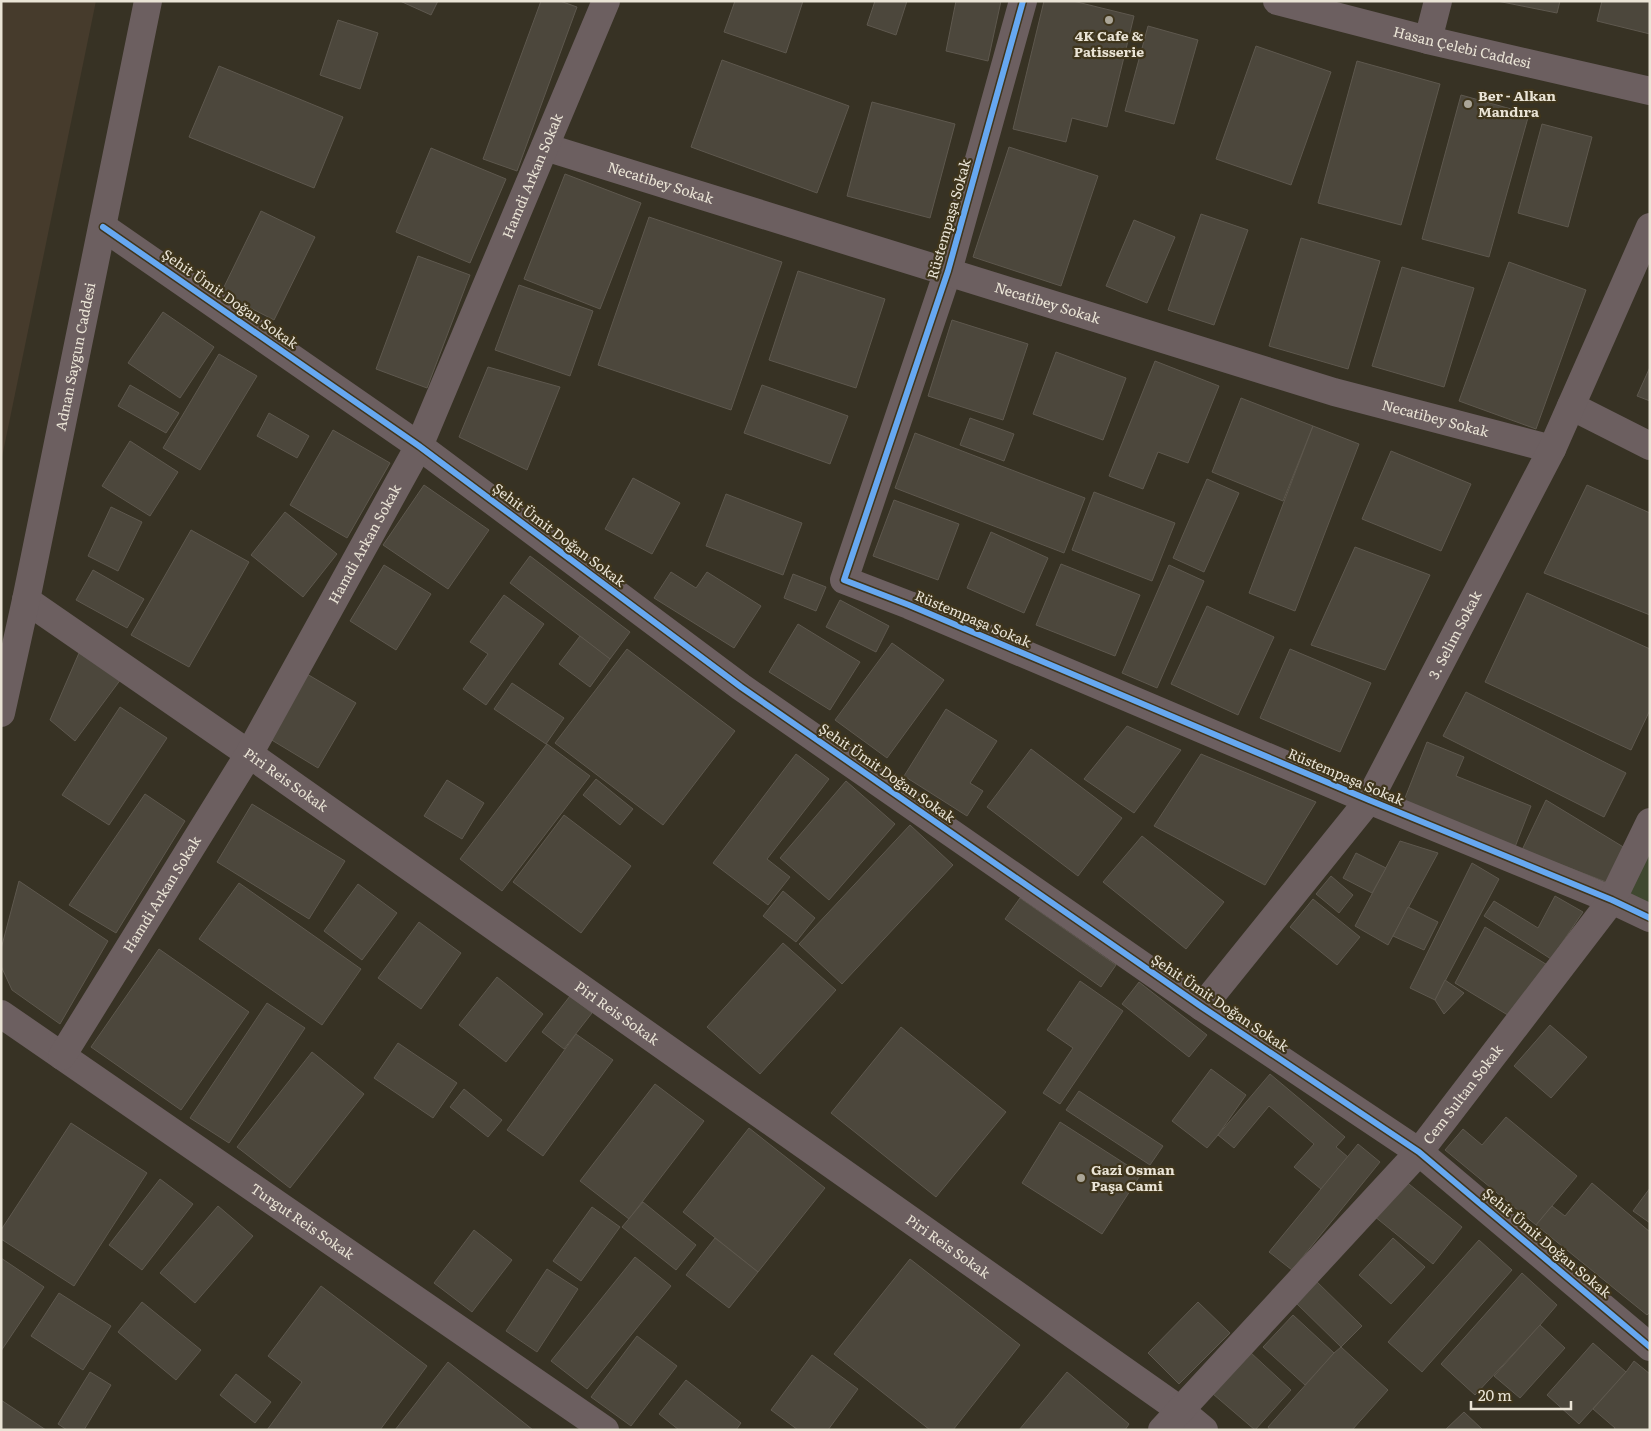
<svg xmlns="http://www.w3.org/2000/svg" width="1651" height="1431" font-family="Literata,serif">
<rect width="100%" height="100%" fill="#373224"/>
<path fill="#463b2c" d="M1 1H96L1 462Z"/>
<path fill="#404830" d="M1650 822V918L1612 900Z"/>
<g fill="#4c473c" stroke="#5e584e">
<path d="M400 1H438L431 15Z"/>
<path d="M541 1H560L577 7 517 171 483 159Z"/>
<path d="M735 1H803L786 53 724 32Z"/>
<path d="M875 1H907L896 35 867 25Z"/>
<path d="M956 1H1001L988 61 946 51Z"/>
<path d="M1044 1H1073L1134 16 1107 127 1072 118 1066 142 1013 129Z"/>
<path d="M1497 1H1560L1557 13Z"/>
<path d="M1602 1H1650V34L1597 21Z"/>
<path d="M338 20 378 33 360 89 320 75Z"/>
<path d="M1148 26 1198 40 1174 124 1125 111Z"/>
<path d="M1256 46 1331 72 1291 185 1216 159Z"/>
<path d="M722 60 849 106 817 193 691 147Z"/>
<path d="M1357 61 1440 84 1401 225 1318 203Z"/>
<path d="M219 66 343 117 314 188 189 137Z"/>
<path d="M1461 95 1529 114 1489 257 1422 239Z"/>
<path d="M872 102 955 124 930 218 847 196Z"/>
<path d="M1542 124 1592 137 1568 227 1518 213Z"/>
<path d="M1009 147 1098 176 1061 286 973 257Z"/>
<path d="M431 148 506 179 470 263 396 232Z"/>
<path d="M565 174 641 203 600 309 524 279Z"/>
<path d="M261 211 315 237 274 320 221 293Z"/>
<path d="M1201 214 1248 230 1214 325 1168 310Z"/>
<path d="M649 217 782 262 731 410 598 365Z"/>
<path d="M1134 220 1175 237 1147 303 1106 286Z"/>
<path d="M1301 238 1380 261 1348 369 1269 346Z"/>
<path d="M418 256 470 275 427 388 376 369Z"/>
<path d="M1509 262 1586 290 1536 429 1459 401Z"/>
<path d="M1402 267 1474 288 1444 387 1372 366Z"/>
<path d="M798 271 885 299 856 388 769 360Z"/>
<path d="M519 285 593 311 570 376 495 350Z"/>
<path d="M163 312 214 347 180 398 128 363Z"/>
<path d="M952 320 1028 344 1003 420 928 396Z"/>
<path d="M1056 352 1126 378 1103 440 1033 414Z"/>
<path d="M219 354 257 376 200 470 163 448Z"/>
<path d="M1155 361 1219 386 1188 463 1158 452 1143 489 1109 476Z"/>
<path d="M488 367 560 387 527 470 459 437Z"/>
<path d="M1650 367V401L1637 396Z"/>
<path d="M130 385 179 413 166 433 118 406Z"/>
<path d="M762 385 848 416 830 464 744 433Z"/>
<path d="M1241 398 1313 426 1283 501 1212 472Z"/>
<path d="M269 413 309 436 297 458 257 436Z"/>
<path d="M970 418 1014 434 1004 461 960 445Z"/>
<path d="M1313 426 1359 444 1295 611 1249 593Z"/>
<path d="M333 430 390 463 347 538 290 505Z"/>
<path d="M915 433 1085 498 1064 553 895 488Z"/>
<path d="M130 441 178 472 150 516 102 486Z"/>
<path d="M1391 451 1471 484 1441 551 1362 519Z"/>
<path d="M633 478 680 503 652 554 605 529Z"/>
<path d="M1207 479 1239 493 1204 572 1173 558Z"/>
<path d="M424 485 489 530 448 589 383 545Z"/>
<path d="M1587 485 1650 513V615L1544 573Z"/>
<path d="M1094 492 1175 523 1152 581 1072 550Z"/>
<path d="M726 494 802 523 783 575 706 546Z"/>
<path d="M894 500 959 524 938 580 873 556Z"/>
<path d="M111 507 142 522 118 571 88 556Z"/>
<path d="M285 512 337 554 303 597 251 555Z"/>
<path d="M191 530 249 562 189 667 131 635Z"/>
<path d="M991 532 1048 558 1024 613 967 588Z"/>
<path d="M1355 547 1430 575 1385 670 1311 645Z"/>
<path d="M530 556 630 632 610 659 510 583Z"/>
<path d="M1061 564 1140 595 1115 656 1036 625Z"/>
<path d="M384 565 431 594 396 650 350 621Z"/>
<path d="M1169 565 1204 581 1157 688 1122 673Z"/>
<path d="M93 570 144 599 127 628 76 600Z"/>
<path d="M671 572 696 588 707 572 761 606 734 648 654 598Z"/>
<path d="M793 574 826 587 816 611 784 598Z"/>
<path d="M1527 593 1650 649V710L1631 750 1485 682Z"/>
<path d="M504 595 544 624 486 705 463 689 488 654 470 642Z"/>
<path d="M840 600 889 626 876 652 826 627Z"/>
<path d="M1207 606 1274 637 1238 715 1171 684Z"/>
<path d="M798 624 860 662 830 710 769 672Z"/>
<path d="M580 636 610 659 590 687 559 664Z"/>
<path d="M892 643 944 680 887 758 835 720Z"/>
<path d="M627 649 735 731 663 825 555 743Z"/>
<path d="M1290 649 1371 683 1340 752 1260 718Z"/>
<path d="M79 653 121 679 75 741 50 720Z"/>
<path d="M307 674 356 703 318 768 270 739Z"/>
<path d="M512 683 564 718 546 744 494 709Z"/>
<path d="M1466 692 1626 773 1604 817 1443 736Z"/>
<path d="M120 707 167 738 109 825 62 795Z"/>
<path d="M946 709 997 741 970 783 983 791 967 816 904 776Z"/>
<path d="M1127 726 1181 750 1134 813 1084 779Z"/>
<path d="M1427 742 1464 757 1456 776 1531 806 1515 847 1403 803Z"/>
<path d="M547 744 590 776 502 891 460 859Z"/>
<path d="M1031 749 1122 818 1078 876 987 807Z"/>
<path d="M796 754 829 779 767 859 790 877 768 905 713 863Z"/>
<path d="M1201 754 1316 802 1265 885 1154 826Z"/>
<path d="M596 779 633 809 620 825 583 795Z"/>
<path d="M447 780 484 803 462 839 424 816Z"/>
<path d="M846 781 895 824 829 900 780 858Z"/>
<path d="M145 794 185 821 116 933 69 905Z"/>
<path d="M1546 800 1625 848 1609 883 1522 850Z"/>
<path d="M252 804 345 861 309 919 217 862Z"/>
<path d="M564 815 631 866 581 933 513 882Z"/>
<path d="M910 825 953 865 842 984 799 944Z"/>
<path d="M1142 836 1224 902 1186 949 1103 882Z"/>
<path d="M1400 841 1438 853 1388 945 1355 926Z"/>
<path d="M1356 853 1386 868 1372 893 1343 878Z"/>
<path d="M1472 863 1499 879 1435 1000 1410 988Z"/>
<path d="M1331 876 1353 895 1339 913 1316 894Z"/>
<path d="M19 881 108 941 60 1024 12 990 1 966V949Z"/>
<path d="M239 883 361 969 322 1025 199 939Z"/>
<path d="M358 884 397 913 362 960 324 931Z"/>
<path d="M783 891 815 918 796 942 763 916Z"/>
<path d="M1555 896 1583 912 1551 959 1484 916 1494 901 1538 928Z"/>
<path d="M1020 898 1116 965 1101 987 1005 919Z"/>
<path d="M1313 899 1360 937 1337 965 1290 927Z"/>
<path d="M1408 907 1438 922 1424 950 1393 936Z"/>
<path d="M419 922 461 953 421 1009 378 978Z"/>
<path d="M1485 927 1549 966 1511 1017 1455 983Z"/>
<path d="M783 943 836 990 760 1074 707 1027Z"/>
<path d="M159 949 249 1012 181 1110 91 1047Z"/>
<path d="M497 977 543 1014 506 1062 459 1025Z"/>
<path d="M1445 980 1464 993 1444 1014 1435 1000Z"/>
<path d="M1080 981 1123 1011 1060 1104 1043 1093 1073 1048 1047 1030Z"/>
<path d="M1139 982 1207 1035 1189 1057 1122 1004Z"/>
<path d="M570 996 592 1013 564 1049 542 1032Z"/>
<path d="M267 1003 305 1028 229 1143 190 1118Z"/>
<path d="M1550 1025 1587 1057 1551 1098 1514 1066Z"/>
<path d="M901 1027 1006 1112 936 1197 831 1113Z"/>
<path d="M576 1034 613 1060 543 1156 507 1130Z"/>
<path d="M398 1043 457 1083 433 1118 374 1078Z"/>
<path d="M312 1052 364 1094 290 1188 237 1147Z"/>
<path d="M1211 1069 1246 1095 1218 1135 1207 1148 1172 1121Z"/>
<path d="M1270 1074 1345 1137 1336 1147 1348 1157 1321 1189 1294 1167 1314 1144 1269 1106 1234 1148 1218 1135Z"/>
<path d="M655 1084 704 1121 629 1219 580 1181Z"/>
<path d="M464 1089 502 1120 488 1137 450 1107Z"/>
<path d="M1079 1091 1163 1146 1150 1165 1066 1110Z"/>
<path d="M1506 1117 1577 1176 1536 1225 1445 1150 1463 1129 1482 1145Z"/>
<path d="M1060 1122 1141 1174 1102 1234 1022 1183Z"/>
<path d="M71 1123 147 1173 74 1286 1 1239V1230Z"/>
<path d="M749 1128 825 1188 758 1272 683 1212Z"/>
<path d="M1358 1144 1380 1162 1292 1270 1269 1252Z"/>
<path d="M160 1179 193 1204 142 1270 109 1245Z"/>
<path d="M1404 1180 1462 1227 1433 1264 1374 1216Z"/>
<path d="M1592 1183 1650 1232V1312L1647 1315 1536 1225 1552 1206 1565 1216Z"/>
<path d="M1650 1188V1223L1633 1211Z"/>
<path d="M643 1202 696 1245 676 1270 622 1227Z"/>
<path d="M218 1206 253 1236 195 1303 160 1273Z"/>
<path d="M592 1207 620 1227 581 1281 553 1261Z"/>
<path d="M474 1230 512 1260 472 1312 434 1283Z"/>
<path d="M715 1238 758 1272 729 1308 686 1275Z"/>
<path d="M1393 1238 1425 1267 1391 1304 1359 1275Z"/>
<path d="M1479 1240 1512 1270 1422 1372 1388 1342Z"/>
<path d="M635 1257 671 1286 587 1389 551 1361Z"/>
<path d="M1 1258 44 1287 1 1351Z"/>
<path d="M910 1259 1020 1345 953 1430H930L834 1354Z"/>
<path d="M547 1269 578 1289 537 1352 506 1331Z"/>
<path d="M1522 1273 1557 1305 1540 1325 1475 1395 1441 1364Z"/>
<path d="M1314 1279 1362 1326 1341 1347 1293 1300Z"/>
<path d="M321 1286 427 1366 380 1430H267L302 1382 268 1356Z"/>
<path d="M59 1293 111 1326 83 1370 31 1336Z"/>
<path d="M142 1302 201 1350 176 1380 118 1332Z"/>
<path d="M1198 1302 1230 1333 1179 1384 1148 1353Z"/>
<path d="M1293 1315 1334 1353 1305 1385 1263 1347Z"/>
<path d="M1540 1325 1565 1348 1520 1398 1494 1376Z"/>
<path d="M637 1336 677 1366 631 1426 591 1397Z"/>
<path d="M1593 1343 1626 1372 1579 1424 1547 1395Z"/>
<path d="M1341 1347 1388 1390 1352 1430H1270L1268 1427 1334 1353Z"/>
<path d="M1250 1352 1291 1390 1255 1430 1213 1394Z"/>
<path d="M812 1355 858 1389 828 1430H798L771 1410Z"/>
<path d="M1634 1361 1650 1374V1430H1614L1615 1428 1593 1409 1626 1372Z"/>
<path d="M448 1362 533 1430H395Z"/>
<path d="M90 1372 111 1385 84 1430H67L58 1424Z"/>
<path d="M1067 1372 1129 1424 1125 1430H1019Z"/>
<path d="M236 1374 271 1402 255 1423 220 1395Z"/>
<path d="M686 1380 741 1423 736 1430H679L659 1414Z"/>
<path d="M1 1400 46 1430H1Z"/>
<path d="M1464 1412 1483 1430H1445Z"/>
</g>
<g fill="none" stroke-linecap="round" stroke-linejoin="round">
<g stroke="#6c5f60" stroke-width="28">
<path d="M1023 1 948 271 844 580 909 605 1369 800 1612 900 1650 918"/>
<path id="s1" d="M1277 1 1428 40 1650 91"/>
<path d="M1428 40 1438 1"/>
<path id="s2" d="M545 147 1334 392 1552 449"/>
<path d="M103 227 419 446 741 687 1202 1007 1419 1152 1650 1347"/>
<path d="M1571 406 1650 446"/>
<path id="s3" d="M26 600 249 754 1180 1410 1204 1430"/>
<path id="s4" d="M1 713 26 600 148 1"/>
<path id="s5" d="M1202 1007 1369 800 1552 449 1650 227"/>
<path id="s6" d="M1 1014 605 1430"/>
<path id="s7" d="M62 1056 249 754 419 446 606 1"/>
<path id="s8" d="M1162 1430 1419 1152 1612 900 1650 822"/>
</g>
<defs>
<g id="cycleway">
<path d="M1023 1 948 271 844 580 909 605 1369 800 1612 900 1650 918"/>
<path d="M103 227 419 446 741 687 1202 1007 1419 1152 1650 1347"/>
</g>
</defs>
<use href="#cycleway" stroke="#3f351c" stroke-width="9"/>
<use href="#cycleway" stroke="#66a8f1" stroke-width="6"/>
</g>
<g fill="#aba698" stroke="#3f351c" stroke-width="2">
<circle cx="1109" cy="20" r="5"/>
<circle cx="1468" cy="104" r="5"/>
<circle cx="1081" cy="1178" r="5"/>
</g>
<g text-anchor="middle" stroke-width="4.5" stroke-linejoin="round" paint-order="stroke">
<g font-size="14" font-weight="bold" fill="#eae4d6" stroke="#3f351c" text-anchor="start">
<text x="1109" y="41" text-anchor="middle">4K Cafe &amp;<tspan x="1109" dy="16">Patisserie</tspan></text>
<text x="1478" y="101">Ber - Alkan<tspan x="1478" dy="16">Mandıra</tspan></text>
<text x="1091" y="1175">Gazi Osman<tspan x="1091" dy="16">Paşa Cami</tspan></text>
</g>
<g font-size="14" fill="#eae4d6" stroke="#3f351c">
<text dy="5" stroke="none"><textPath href="#s1" startOffset="191">Hasan Çelebi Caddesi</textPath></text>
<text dy="5" stroke="none"><textPath href="#s7" startOffset="1000">Hamdi Arkan Sokak</textPath></text>
<text dy="5" stroke="none"><textPath href="#s2" startOffset="121">Necatibey Sokak</textPath></text>
<text transform="translate(949 219) rotate(-74)" y="5">Rüstempaşa Sokak</text>
<text transform="translate(230 299) rotate(35)" y="5">Şehit Ümit Doğan Sokak</text>
<text dy="5" stroke="none"><textPath href="#s2" startOffset="526">Necatibey Sokak</textPath></text>
<text dy="5" stroke="none"><textPath href="#s4" startOffset="364">Adnan Saygun Caddesi</textPath></text>
<text dy="5" stroke="none"><textPath href="#s2" startOffset="931">Necatibey Sokak</textPath></text>
<text transform="translate(559 535) rotate(37)" y="5">Şehit Ümit Doğan Sokak</text>
<text dy="5" stroke="none"><textPath href="#s7" startOffset="595">Hamdi Arkan Sokak</textPath></text>
<text transform="translate(973 619) rotate(23)" y="5">Rüstempaşa Sokak</text>
<text dy="5" stroke="none"><textPath href="#s5" startOffset="452">3. Selim Sokak</textPath></text>
<text transform="translate(887 773) rotate(35)" y="5">Şehit Ümit Doğan Sokak</text>
<text transform="translate(1346 777) rotate(23)" y="5">Rüstempaşa Sokak</text>
<text dy="5" stroke="none"><textPath href="#s3" startOffset="316">Piri Reis Sokak</textPath></text>
<text dy="5" stroke="none"><textPath href="#s7" startOffset="190">Hamdi Arkan Sokak</textPath></text>
<text transform="translate(1220 1003) rotate(34)" y="5">Şehit Ümit Doğan Sokak</text>
<text dy="5" stroke="none"><textPath href="#s3" startOffset="721">Piri Reis Sokak</textPath></text>
<text dy="5" stroke="none"><textPath href="#s8" startOffset="451">Cem Sultan Sokak</textPath></text>
<text dy="5" stroke="none"><textPath href="#s6" startOffset="366">Turgut Reis Sokak</textPath></text>
<text transform="translate(1547 1243) rotate(40)" y="5">Şehit Ümit Doğan Sokak</text>
<text dy="5" stroke="none"><textPath href="#s3" startOffset="1126">Piri Reis Sokak</textPath></text>
</g>
</g>
<rect width="1651" height="1431" fill="none" stroke="#eae4d6" stroke-width="5"/>
<path d="M1471 1401v8h100v-8" fill="none" stroke="#eae4d6" stroke-width="2.5"/>
<text x="1478" y="1401" font-size="15" fill="#eae4d6" stroke="#3f351c" stroke-width="4" paint-order="stroke">20 m</text>
</svg>
